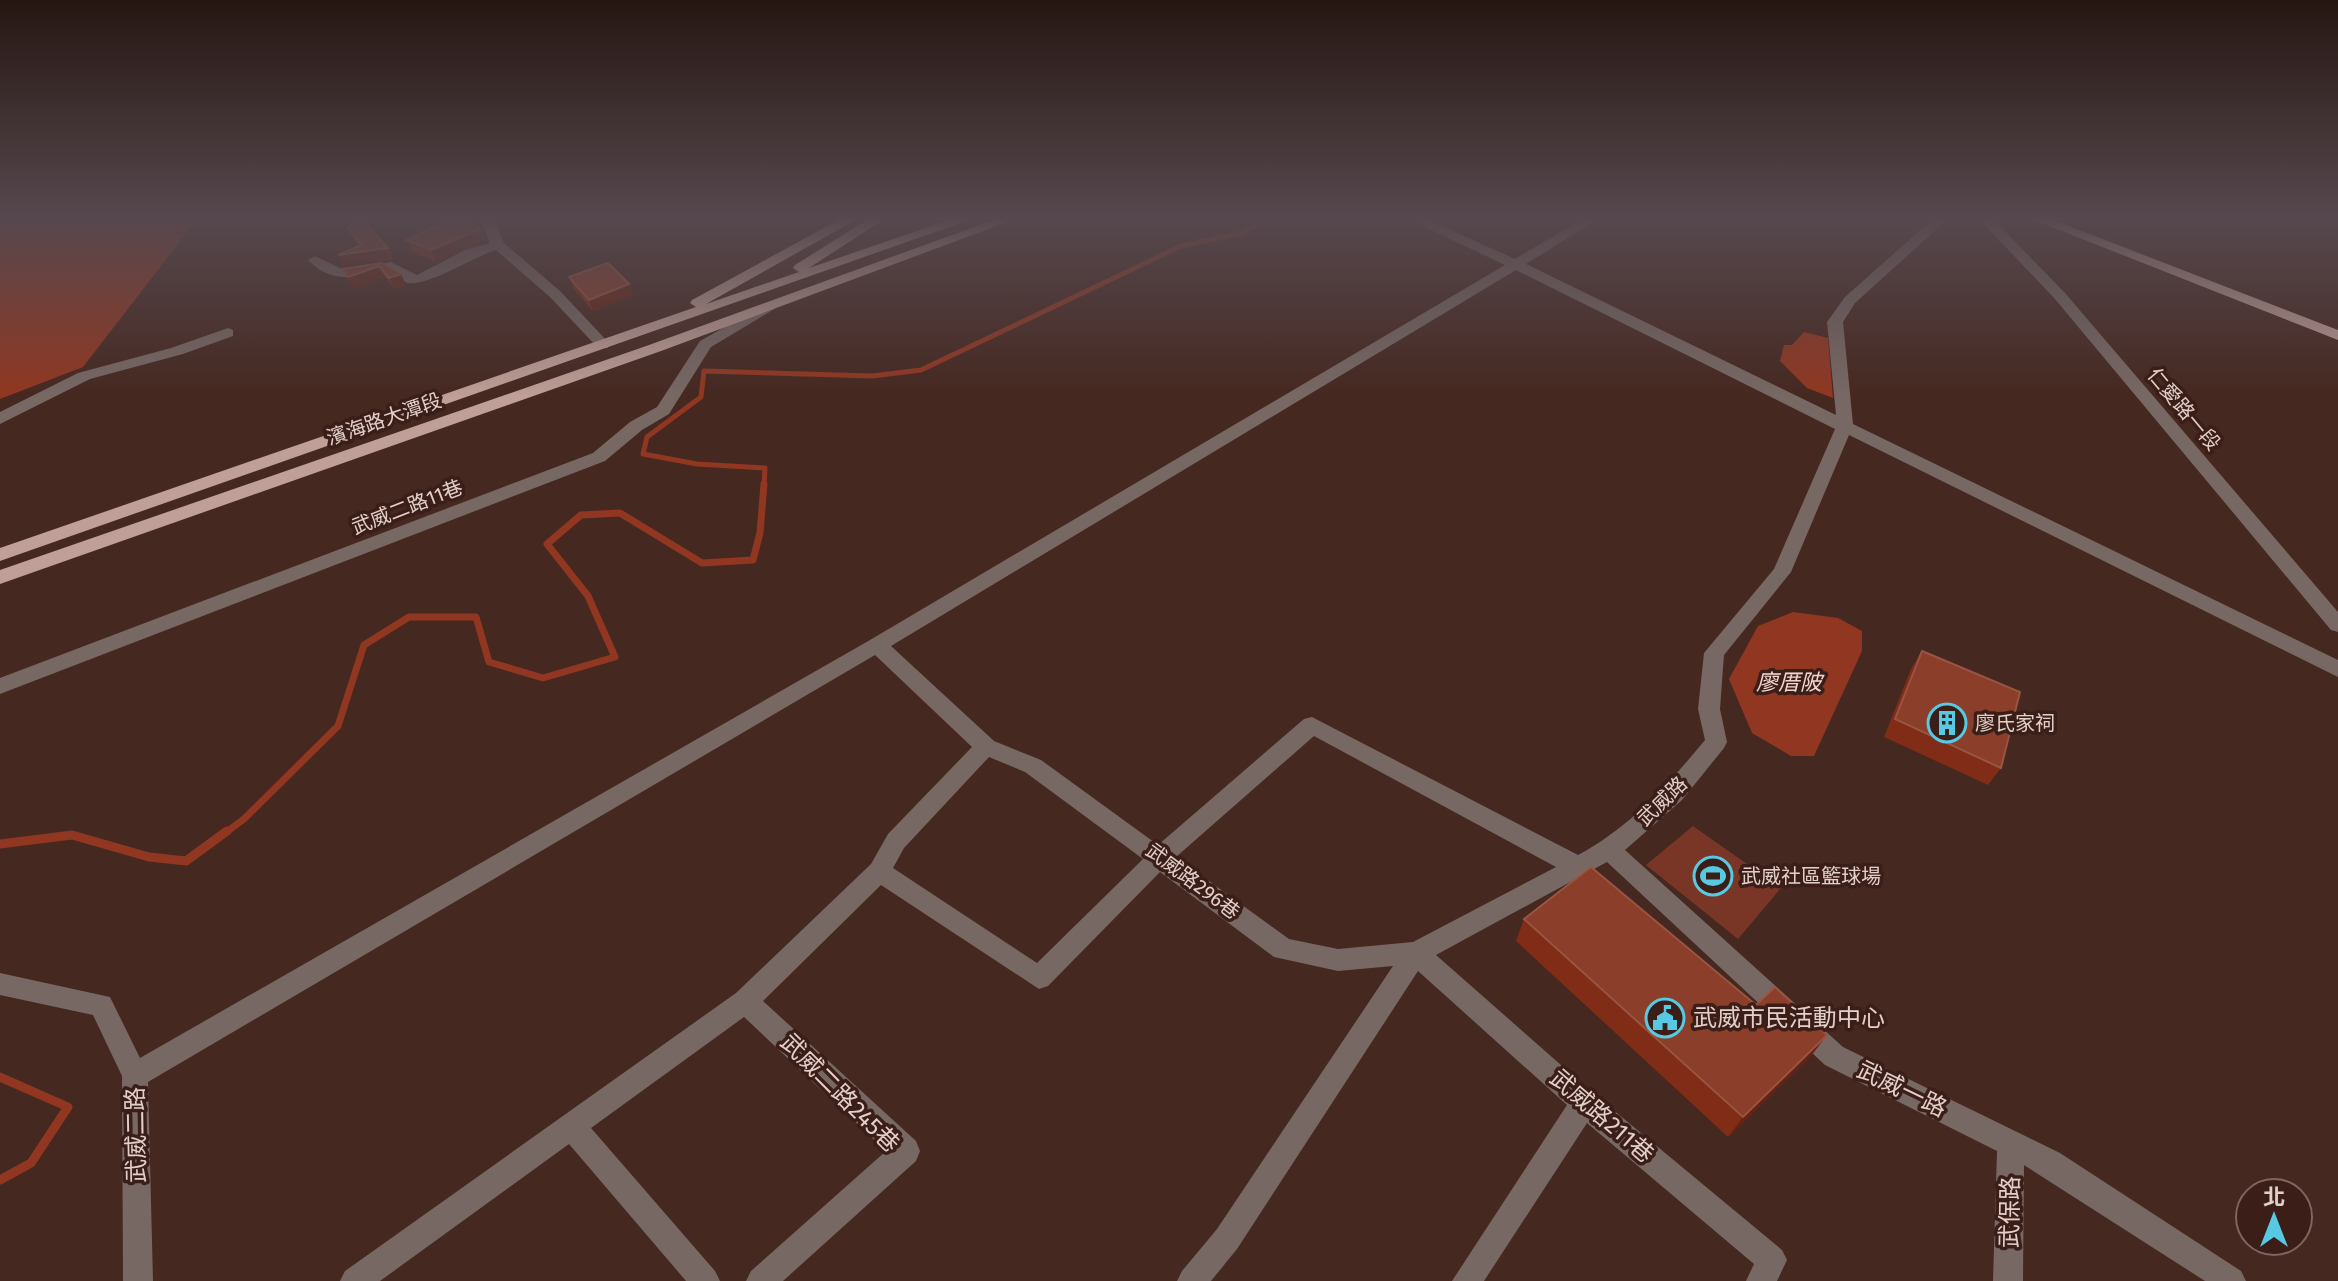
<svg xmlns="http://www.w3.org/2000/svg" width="2338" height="1281" font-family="'Fira Sans','Noto Sans TC',sans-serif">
<rect width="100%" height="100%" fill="#452820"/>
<path fill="#793626" d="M1693 826 1781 888 1738 939 1646 865Z"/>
<g fill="#913721">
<path d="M0 218H198L83 367 0 399Z"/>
<path d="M1804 332 1828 338 1833 398 1807 388 1780 361 1784 345H1792Z"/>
<path d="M1793 612 1838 618 1862 631V651L1814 756H1791L1752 733 1729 679 1758 626Z"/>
</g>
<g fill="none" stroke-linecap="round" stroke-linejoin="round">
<path stroke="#913721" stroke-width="5" d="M764 486 765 468 697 464 643 454 647 437 701 397 704 371 872 376 921 370 1181 246 1242 233 1268 218"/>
<path stroke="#913721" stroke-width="7" d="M225 833 244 819 338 726 364 645 409 617H476L489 662 543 678 615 657 588 596 547 544 581 515 620 513 702 563 753 560 760 533 764 484"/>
<g stroke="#913721" stroke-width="9">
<path d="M0 844 72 835 149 857 186 861 227 831"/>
<path d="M0 1077 68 1107 31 1163 0 1180"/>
</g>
<g fill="#786864" fill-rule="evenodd">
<path d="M479 218H493L504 243 560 291 608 342V348H598L550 297 496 250C474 256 423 290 405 282 399 280 393 274 388 271 358 277 332 285 308 260L315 256 344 270 391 262 417 275 465 250 490 243Z"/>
<path d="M1406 218H1424L1515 259 1584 218H1600L1526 264 1836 415 1827 322 1845 297 1934 218H1949L1855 303 1843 322 1853 424 2338 660V677L1849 435 1791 572 1724 655 1720 709 1727 742 1724 748 1682 800 1625 850 1843 1047 2060 1153 2241 1271 2246 1281H2205L2024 1165 2023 1281H1993L1997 1151 1825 1065 1607 862 1436 955 1594 1094 1782 1250 1787 1260 1777 1281H1746L1754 1264 1587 1123 1484 1281H1452L1567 1105 1418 971 1237 1249 1211 1281H1177L1182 1271 1217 1229 1393 966 1338 971 1274 957 1160 872 1048 986 1039 989 881 885 763 1001 916 1141 920 1151 916 1161 783 1281H746L751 1271 886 1151 744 1017 591 1128 715 1271 720 1281H686L569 1144 380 1281H340L345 1271 736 993 871 864 888 834 972 747 875 655 148 1082 153 1281H123L122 1076 93 1015 0 995V973L110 997 140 1058 870 640 1505 265ZM1516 270 1835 429 1774 569 1704 653 1698 709 1705 740C1668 785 1629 828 1578 855L1312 717 1304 719 1158 845 1041 760 994 741 891 646ZM1314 736 1556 867 1413 942 1338 949 1289 939 1176 857ZM989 757 1025 772 1143 859 1037 963 893 868 904 848Z"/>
<path d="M1978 218H1992L2065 293 2338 612V632L2331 630 2055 299Z"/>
<path d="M771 301 776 302V308L711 347 669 414 642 430 605 461 0 694V678L593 453 630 422 657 407 700 341Z"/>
<path d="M228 328 233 330V336L183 354 90 379 0 424V412L78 373 171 348Z"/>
</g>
<g fill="#bf9f97" fill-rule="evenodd">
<path d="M842 218H859L706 304 799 272 793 268 795 265 870 218H886L809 268 955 218H975L0 561V548L696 307 690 303 692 300Z"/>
<path d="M999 218H1018L661 351 0 584V570L649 345Z"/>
<path d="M2029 218H2048L2338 330V340Z"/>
</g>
</g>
<g fill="#802c16">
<path d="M348 228 388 248 393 260 390 259 343 266 359 246 354 240Z"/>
<path d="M481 229 485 240 436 262 412 252 407 240Z"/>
<path d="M382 263 401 274 406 285 395 289 385 277 354 288 343 269Z"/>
<path d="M569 277 629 284 633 295 593 311 573 288Z"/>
<path d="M1922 651 2001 768 1988 785 1884 737 1911 669Z"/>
<path d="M1524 919 1811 1056 1728 1137 1516 941Z"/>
</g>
<g fill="#642312">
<path d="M481 229 485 240 436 262 431 250Z"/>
<path d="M385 248 390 259 343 266 338 255Z"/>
<path d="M379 266 385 277 354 288 348 277Z"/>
<path d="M401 274 406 285 395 289 389 278Z"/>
<path d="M629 284 633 295 593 311 589 300Z"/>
<path d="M1827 1035 1811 1056 1728 1137 1743 1117Z"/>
</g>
<g fill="#8b3e29" stroke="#995442" stroke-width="2">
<path d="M360 218 388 248 338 255 362 245 348 228Z"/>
<path d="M453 218H458L481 229 431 250 407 240Z"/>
<path d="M382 263 401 274 389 278 379 266 348 277 343 269Z"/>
<path d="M608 263 629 284 589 300 569 277Z"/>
<path d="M1922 651 2020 692 2001 768 1895 719Z"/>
<path d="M1591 867 1756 1005 1775 987 1827 1035 1743 1117 1524 919Z"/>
</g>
<linearGradient id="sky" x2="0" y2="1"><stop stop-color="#261612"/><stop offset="0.55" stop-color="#56484e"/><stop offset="1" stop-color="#56484e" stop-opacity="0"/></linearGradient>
<rect width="2338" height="397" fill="url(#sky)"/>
<defs>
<symbol id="building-ring" viewBox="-11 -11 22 22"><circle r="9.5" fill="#3a1e17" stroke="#57c9e2" stroke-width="1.5"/><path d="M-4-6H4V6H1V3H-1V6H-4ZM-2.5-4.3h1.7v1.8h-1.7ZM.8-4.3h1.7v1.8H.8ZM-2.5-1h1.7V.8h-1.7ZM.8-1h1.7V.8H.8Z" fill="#57c9e2"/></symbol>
<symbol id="stadium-ring" viewBox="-11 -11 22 22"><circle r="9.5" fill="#3a1e17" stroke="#57c9e2" stroke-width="1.5"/><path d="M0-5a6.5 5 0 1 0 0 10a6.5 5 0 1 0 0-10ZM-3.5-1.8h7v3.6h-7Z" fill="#57c9e2"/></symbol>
<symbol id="civic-ring" viewBox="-11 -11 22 22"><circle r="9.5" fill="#3a1e17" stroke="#57c9e2" stroke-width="1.5"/><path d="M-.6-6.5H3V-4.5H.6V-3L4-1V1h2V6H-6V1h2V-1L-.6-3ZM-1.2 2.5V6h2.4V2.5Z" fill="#57c9e2"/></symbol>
</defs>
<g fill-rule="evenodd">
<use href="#building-ring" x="1925" y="701" width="44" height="44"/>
<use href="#stadium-ring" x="1691" y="854" width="44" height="44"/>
<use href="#civic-ring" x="1643" y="996" width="44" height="44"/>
</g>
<g text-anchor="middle" stroke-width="7" stroke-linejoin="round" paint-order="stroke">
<g font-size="20" fill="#e3cfca" stroke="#3a1e17">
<text transform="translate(2184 409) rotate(50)" y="7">仁愛路一段</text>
<text transform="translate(384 419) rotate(-19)" y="7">濱海路大潭段</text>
<text transform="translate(407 507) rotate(-21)" y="7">武威二路11巷</text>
<text transform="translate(1662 801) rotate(-44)" y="7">武威路</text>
<text transform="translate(1193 881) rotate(37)" y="7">武威路296巷</text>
</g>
<g font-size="20" fill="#e3cfca" stroke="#3a1e17" text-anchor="start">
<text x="1975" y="730">廖氏家祠</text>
<text x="1741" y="883">武威社區籃球場</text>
</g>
<g font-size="22" font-style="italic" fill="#f0d5ce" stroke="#3a1e17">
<text x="1789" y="690">廖厝陂</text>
</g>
<g font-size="24" fill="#e3cfca" stroke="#3a1e17" text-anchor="start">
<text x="1693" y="1026">武威市民活動中心</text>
</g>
<g font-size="24" fill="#e3cfca" stroke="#3a1e17">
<text transform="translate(1902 1089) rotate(26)" y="8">武威一路</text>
<text transform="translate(840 1093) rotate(45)" y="8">武威二路245巷</text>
<text transform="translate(1602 1116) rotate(41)" y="8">武威路211巷</text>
<text transform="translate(136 1135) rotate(-91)" y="8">武威二路</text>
<text transform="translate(2010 1212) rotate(-89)" y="8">武保路</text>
</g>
</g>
<g transform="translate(2274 1217)"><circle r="38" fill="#3a1e17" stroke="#7e655f" stroke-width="2"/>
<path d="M0-6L14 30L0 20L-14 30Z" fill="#57c9e2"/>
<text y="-12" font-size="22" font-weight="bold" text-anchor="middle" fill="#e3cfca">北</text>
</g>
</svg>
